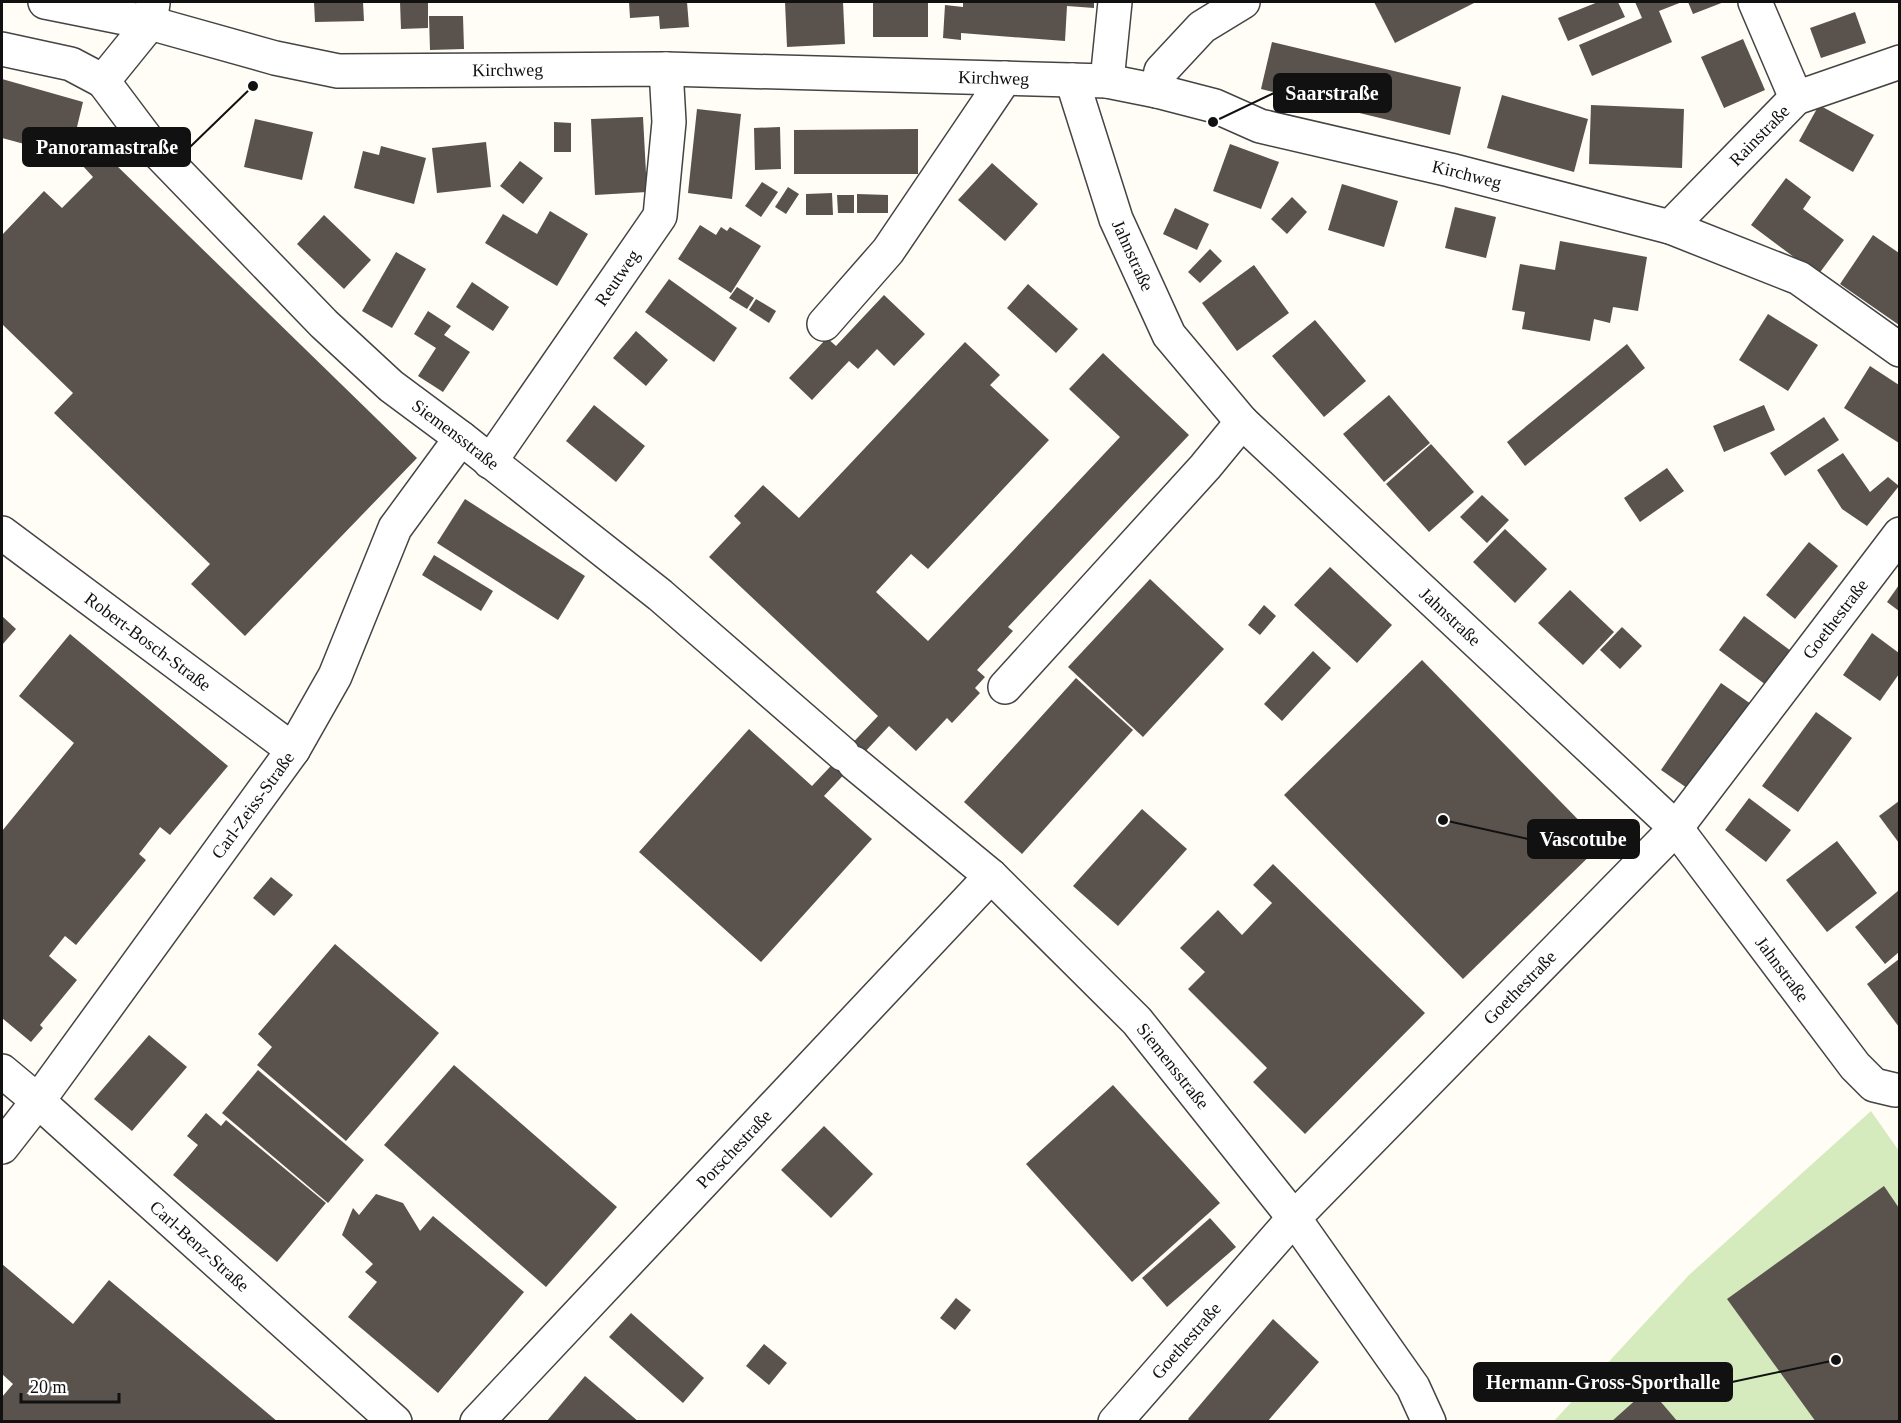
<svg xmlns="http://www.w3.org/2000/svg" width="1901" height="1423" font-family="'Times New Roman',serif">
<rect width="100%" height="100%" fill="#fffdf5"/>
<path fill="#d5ebbd" d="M1871 1111 1899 1151V1421L1553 1422 1689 1275Z"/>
<g fill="#5a524d">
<path d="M314 2H363L364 21 315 22Z"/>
<path d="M400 2H428V28L401 29Z"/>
<path d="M629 2H687L689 27 660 29 659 16 630 18Z"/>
<path d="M785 2H843L845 44 787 47Z"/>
<rect x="873" y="2" width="55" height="35"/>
<path d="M963 2H1094V8L1067 6 1065 41 961 33V40L943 38 945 5 963 7Z"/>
<path d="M1374 2H1476L1395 43Z"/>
<path d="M1598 2H1618L1625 17 1568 41 1558 18Z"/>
<path d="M1635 2H1682L1659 11 1672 42 1592 76 1579 45 1642 18Z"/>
<path d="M1688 2H1724L1693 14Z"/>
<path d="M1855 12 1866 43 1821 58 1810 28Z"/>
<path d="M429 16H463L464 49 430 50Z"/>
<path d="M1743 39 1765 90 1724 108 1701 57Z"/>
<path d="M1272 42 1461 87 1450 135 1261 89Z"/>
<path d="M2 79 83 102 77 127 417 458 245 636 191 584 210 564 54 413 73 393 2 324V235L44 191 62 208 93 177 70 152 69 156 2 138Z"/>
<path d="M1502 95 1588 119 1574 172 1487 148Z"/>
<path d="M1591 105 1684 109 1682 168 1589 164Z"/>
<path d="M1819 105 1874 135 1853 172 1799 141Z"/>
<path d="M697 109 741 114 732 199 688 193Z"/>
<path d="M643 117 647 192 595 195 591 119Z"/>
<path d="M255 119 313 132 302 180 244 167Z"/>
<path d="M554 122 571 123V152H554Z"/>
<path d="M780 127 781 169 755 170 754 128Z"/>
<path d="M918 129V174H794V130Z"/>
<path d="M486 142 491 187 437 193 432 148Z"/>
<path d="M1230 144 1279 162 1261 209 1213 191Z"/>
<path d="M381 146 426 158 414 204 354 188 363 151 379 155Z"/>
<path d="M520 161 543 178 523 204 500 186Z"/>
<path d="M992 163 1038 204 1005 241 958 200Z"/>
<path d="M1786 178 1811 197 1803 209 1844 240 1818 275 1751 225Z"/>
<path d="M762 182 778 192 761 217 745 206Z"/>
<path d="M1342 184 1398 201 1384 247 1328 230Z"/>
<path d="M788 187 799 194 786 214 775 207Z"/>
<path d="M832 193 833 215H806V194Z"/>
<path d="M857 194 888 195V213H857Z"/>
<path d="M837 195H854V213H838Z"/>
<path d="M1292 197 1307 212 1287 234 1271 219Z"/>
<path d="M1455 207 1496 217 1486 258 1445 248Z"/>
<path d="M1175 208 1209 224 1197 250 1163 234Z"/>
<path d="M550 211 588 234 557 286 485 243 503 214 537 234Z"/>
<path d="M324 215 371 260 344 289 297 244Z"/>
<path d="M700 225 716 235 721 227 727 231 730 227 761 246 731 293 678 259Z"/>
<path d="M1873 235 1899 253V325L1840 284Z"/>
<path d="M1560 241 1647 257 1638 311 1613 307 1610 323 1594 319 1590 341 1522 329 1525 312 1512 310 1520 264 1555 270Z"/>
<path d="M1210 249 1222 261 1200 283 1188 272Z"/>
<path d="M396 252 426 269 392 328 362 311Z"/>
<path d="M1254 265 1289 313 1237 351 1202 303Z"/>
<path d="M669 279 737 328 714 362 645 312Z"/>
<path d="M472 282 509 307 493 331 456 307Z"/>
<path d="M1028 284 1078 329 1056 353 1007 308Z"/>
<path d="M737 287 754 298 747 309 729 298Z"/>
<path d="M884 295 925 334 894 366 877 349 858 369 849 361 812 400 789 378 827 338 836 346Z"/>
<path d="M756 299 776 311 769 323 749 310Z"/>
<path d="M428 311 451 326 444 335 470 352 443 392 418 376 436 348 414 334Z"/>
<path d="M1768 314 1818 345 1788 391 1739 360Z"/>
<path d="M1315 320 1366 381 1324 417 1272 356Z"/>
<path d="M636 331 668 360 646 386 613 358Z"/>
<path d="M965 342 1000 375 990 385 1049 440 928 569 911 554 876 592 928 641 1120 437 1069 389 1103 353 1189 435 1008 627 1013 631 977 670 985 677 975 688 980 693 952 723 947 718 916 751 889 726 824 796 872 839 761 962 639 852 749 729 812 786 878 716 709 557 741 523 734 516 763 485 799 518Z"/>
<path d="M1627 344 1645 368 1525 466 1507 442Z"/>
<path d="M1870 366 1899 385V443L1844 408Z"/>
<path d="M1389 395 1430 443 1384 482 1343 434Z"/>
<path d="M594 405 645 446 616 482 566 441Z"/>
<path d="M1764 405 1775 430 1724 452 1713 426Z"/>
<path d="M1824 417 1839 440 1785 476 1770 453Z"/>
<path d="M1431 444 1474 492 1429 532 1386 484Z"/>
<path d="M1843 453 1870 492 1888 477 1899 486 1867 526 1842 509 1817 470Z"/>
<path d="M1667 468 1684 491 1640 522 1624 498Z"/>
<path d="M1482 495 1509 520 1487 543 1460 517Z"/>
<path d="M465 499 585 576 558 620 437 543Z"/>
<path d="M1505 529 1547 569 1515 603 1473 562Z"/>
<path d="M1809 542 1838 566 1795 619 1766 595Z"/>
<path d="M434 555 493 591 481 611 422 575Z"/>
<path d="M1330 567 1392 625 1357 663 1294 605Z"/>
<path d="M1150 579 1224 649 1143 737 1068 667Z"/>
<path d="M1899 585V611L1887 602Z"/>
<path d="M1570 590 1614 632 1583 665 1538 623Z"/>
<path d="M1264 605 1276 616 1260 635 1248 625Z"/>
<path d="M2 616 16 629 2 645Z"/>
<path d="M1744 616 1791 651 1766 685 1719 650Z"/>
<path d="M1622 627 1642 646 1620 669 1600 650Z"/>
<path d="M1872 633 1899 653V674L1880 701 1843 675Z"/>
<path d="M70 634 228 766 170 835 160 827 139 854 146 860 76 945 65 936 49 956 77 980 40 1025 43 1028 31 1042 2 1018V831L74 743 19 696Z"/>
<path d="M1313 651 1331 668 1282 721 1264 704Z"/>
<path d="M1422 660 1602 844 1463 979 1284 795Z"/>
<path d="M1076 678 1133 730 1022 854 964 802Z"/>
<path d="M1721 683 1751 704 1690 790 1661 770Z"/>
<path d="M1816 712 1852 738 1798 812 1762 786Z"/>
<path d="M1749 798 1791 830 1766 862 1725 830Z"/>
<path d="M1899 801V843L1879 816Z"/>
<path d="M1142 809 1187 849 1118 926 1073 886Z"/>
<path d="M1837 841 1877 893 1827 932 1786 880Z"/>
<path d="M1273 864 1425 1013 1305 1134 1253 1082 1267 1068 1188 989 1205 972 1180 948 1218 910 1242 935 1272 903 1253 885Z"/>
<path d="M271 877 293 895 274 916 253 898Z"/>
<path d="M1899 890V952L1885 964 1855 927Z"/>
<path d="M335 944 439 1033 346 1141 257 1065 272 1047 258 1034Z"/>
<path d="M1899 959V1027L1867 984Z"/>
<path d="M149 1035 187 1067 132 1131 94 1099Z"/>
<path d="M454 1065 617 1207 546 1287 384 1145Z"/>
<path d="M258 1070 364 1160 328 1203 222 1113Z"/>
<path d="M1113 1085 1220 1203 1132 1282 1026 1164Z"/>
<path d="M206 1113 221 1126 226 1120 326 1203 277 1262 173 1175 198 1145 187 1136Z"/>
<path d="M824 1126 873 1174 831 1218 781 1170Z"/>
<path d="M1884 1186 1899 1208V1422H1816L1727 1299Z"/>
<path d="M376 1194 403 1203 420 1231 433 1216 524 1292 438 1393 348 1317 377 1282 365 1272 373 1264 342 1235 353 1208 359 1215Z"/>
<path d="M1210 1218 1236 1247 1167 1307 1142 1278Z"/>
<path d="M2 1264 73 1324 109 1280 278 1422H2V1397L13 1384 2 1374Z"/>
<path d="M956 1298 971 1310 955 1330 940 1318Z"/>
<path d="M631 1313 704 1378 683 1403 609 1337Z"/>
<path d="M1273 1319 1319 1362 1267 1422H1191L1188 1419Z"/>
<path d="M764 1344 787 1363 769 1385 746 1366Z"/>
<path d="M585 1376 639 1422H546Z"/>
<path d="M1649 1388 1678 1422H1611Z"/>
</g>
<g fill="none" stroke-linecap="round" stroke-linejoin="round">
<defs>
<g id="minor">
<path id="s1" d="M45 2 150 23 275 58 338 71 666 69 1107 81 1157 91 1215 106 1260 126 1450 170 1670 227 1799 278 1900 350"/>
<path d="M1755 2 1796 98"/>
<path d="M2 49 71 64 103 81 150 23 153 3"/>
<path id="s2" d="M1072 80 1116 219 1169 335 1242 422 1676 828 1855 1066 1874 1085 1895 1090"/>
<path id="s3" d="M103 81 151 145 324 324 391 386 461 438 660 595 843 754"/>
<path d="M1107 81 1115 2"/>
<path d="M1157 91 1161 71 1202 27 1243 2"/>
<path id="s4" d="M1670 227 1796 98 1900 62"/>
<path d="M824 324 888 251 1005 78"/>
<path id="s5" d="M490 462 660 216 669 122 666 69"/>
<path id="s6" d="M2 533 293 750"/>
<path d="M1005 687 1205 467 1242 422"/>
<path id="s7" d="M854 763 991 876 1137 1021 1294 1218 1413 1387 1429 1422"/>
<path id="s8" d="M2 1071 38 1101 395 1422"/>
<path id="s9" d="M2 1147 38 1101 293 750 335 676 395 528 461 438"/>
<path id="s10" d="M477 1422 991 876"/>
<path id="s11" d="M1115 1422 1294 1218 1676 828 1900 534"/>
</g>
</defs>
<use href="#minor" stroke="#444" stroke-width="36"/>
<use href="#minor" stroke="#fff" stroke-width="33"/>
</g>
<g text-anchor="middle" stroke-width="6" stroke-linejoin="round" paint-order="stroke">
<g font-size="18" fill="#111" stroke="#fff">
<text dy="6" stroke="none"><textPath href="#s1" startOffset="471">Kirchweg</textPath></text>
<text dy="6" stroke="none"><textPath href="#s1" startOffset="957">Kirchweg</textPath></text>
<text dy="6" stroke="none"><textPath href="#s4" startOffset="128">Rainstraße</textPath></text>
<text dy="6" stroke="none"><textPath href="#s1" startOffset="1443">Kirchweg</textPath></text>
<text dy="6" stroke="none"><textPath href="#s2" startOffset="186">Jahnstraße</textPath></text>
<text dy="6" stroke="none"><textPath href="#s5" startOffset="224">Reutweg</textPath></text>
<text dy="6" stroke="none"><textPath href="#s3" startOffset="501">Siemensstraße</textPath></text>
<text dy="6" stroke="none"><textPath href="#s2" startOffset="672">Jahnstraße</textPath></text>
<text dy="6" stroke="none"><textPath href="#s11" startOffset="1080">Goethestraße</textPath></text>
<text dy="6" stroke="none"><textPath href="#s6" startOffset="182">Robert-Bosch-Straße</textPath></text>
<text dy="6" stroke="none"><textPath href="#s9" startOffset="424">Carl-Zeiss-Straße</textPath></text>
<text dy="6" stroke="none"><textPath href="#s2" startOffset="1158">Jahnstraße</textPath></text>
<text dy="6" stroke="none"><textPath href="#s11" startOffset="594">Goethestraße</textPath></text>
<text dy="6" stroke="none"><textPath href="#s7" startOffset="441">Siemensstraße</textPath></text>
<text dy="6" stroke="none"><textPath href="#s10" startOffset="375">Porschestraße</textPath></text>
<text dy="6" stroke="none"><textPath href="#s8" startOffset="264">Carl-Benz-Straße</textPath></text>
<text dy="6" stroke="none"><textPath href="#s11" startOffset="108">Goethestraße</textPath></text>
</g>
</g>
<path fill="none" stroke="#111" stroke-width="2" d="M1213 122L1274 93M253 86L190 147M1443 820L1528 839M1836 1360L1732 1382"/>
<g fill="#111" stroke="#fff" stroke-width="2">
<circle cx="1213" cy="122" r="6"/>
<circle cx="253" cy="86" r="6"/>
<circle cx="1443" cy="820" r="6"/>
<circle cx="1836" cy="1360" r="6"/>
</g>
<g fill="#111" stroke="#111" stroke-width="2">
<rect x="1274" y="74" width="117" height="38" rx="6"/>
<rect x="23" y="128" width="167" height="38" rx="6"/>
<rect x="1528" y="820" width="111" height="38" rx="6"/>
<rect x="1474" y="1363" width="258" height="38" rx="6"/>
</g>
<g font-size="20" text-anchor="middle" font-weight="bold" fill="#fff">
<text x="1332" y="100">Saarstraße</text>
<text x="107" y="154">Panoramastraße</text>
<text x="1583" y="846">Vascotube</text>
<text x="1603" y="1389">Hermann-Gross-Sporthalle</text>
</g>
<rect width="1901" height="1423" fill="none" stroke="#111111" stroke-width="6"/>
<path d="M21 1393v9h98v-9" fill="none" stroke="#111111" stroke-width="3"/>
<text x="30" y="1393" font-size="18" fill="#111111" stroke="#ffffff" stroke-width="4.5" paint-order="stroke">20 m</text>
</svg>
